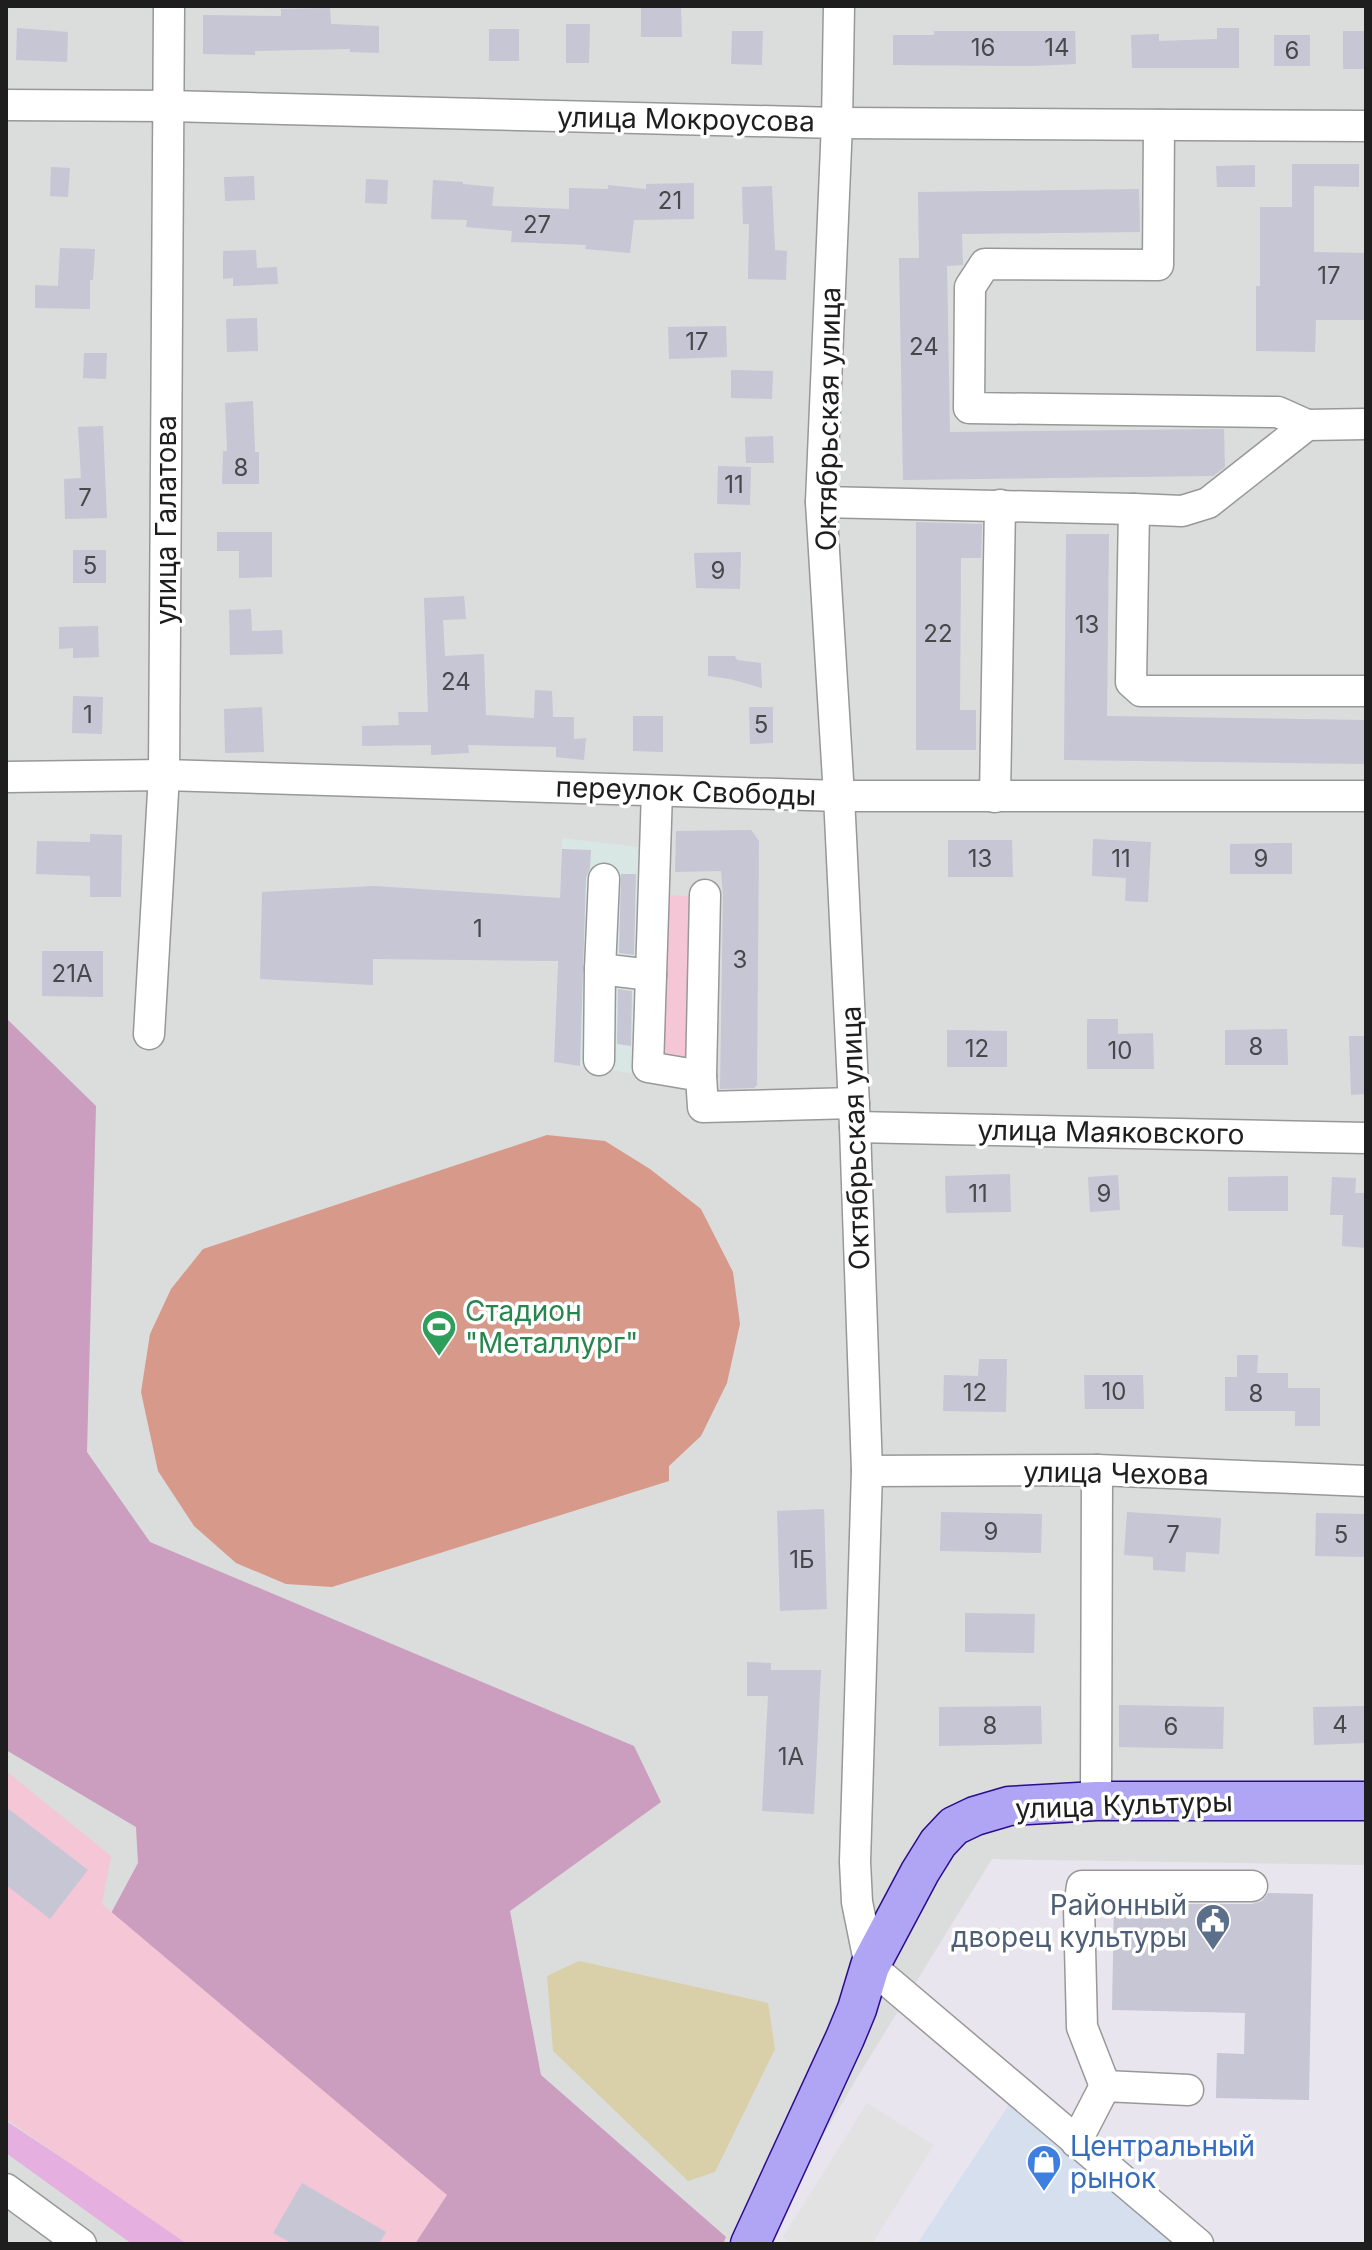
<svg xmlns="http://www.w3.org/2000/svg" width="1372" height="2250" font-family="Inter,sans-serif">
<rect width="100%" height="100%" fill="#e8e5ee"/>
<path fill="#dbdcdc" d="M6 6H1366V1865L992 1859 858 2076 768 2230 765 2244H6Z"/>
<path fill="#d6dfee" d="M1014 2097 1197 2244H917Z"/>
<path fill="#d8e7e3" d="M562 838 646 848 643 1075 554 1062Z"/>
<path fill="#e5afe0" d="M6 2121 193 2244H132L6 2153Z"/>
<path fill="#cb9dbe" d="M6 1018 96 1106 87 1452 150 1542 634 1746 661 1802 510 1911 541 2075 726 2237 723 2244H402L80 1971 138 1863 136 1827 6 1750Z"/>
<g fill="#f5c6d6">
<path d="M665 895 698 897 692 1070 654 1063Z"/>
<path d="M6 1771 111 1856 102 1904 447 2195 415 2244H187L6 2119Z"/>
</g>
<path fill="#d7998a" d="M547 1135 605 1141 650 1169 701 1209 733 1272 740 1324 727 1383 701 1436 669 1466V1481L332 1587 286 1584 236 1563 194 1526 158 1471 141 1392 150 1334 171 1289 203 1249Z"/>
<path fill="#e2e2e2" d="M867 2103 934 2145 872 2244H793L783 2237Z"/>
<path fill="#d9cfa9" d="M579 1961 768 2003 775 2049 715 2172 688 2181 553 2051 547 1976Z"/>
<g fill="#c6c6d5">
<path d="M641 6H681L682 37H641Z"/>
<path d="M330 8 331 24 379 26V53L350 52V49L255 51V55L203 54V15L281 16V9Z"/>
<path d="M566 24H590L589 63H566Z"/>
<path d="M17 28 68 32 67 62 16 60Z"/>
<path d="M1217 28H1239V68H1132L1131 35 1159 34V41L1217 39Z"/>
<rect x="489" y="29" width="30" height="32"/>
<path d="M732 31H763L762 65 731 64Z"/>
<path d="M934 31H1075L1076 64 1032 66 893 65V35H934Z"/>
<rect x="1343" y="31" width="23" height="38"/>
<rect x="1274" y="35" width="36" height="31"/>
<path d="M1292 164H1359V187L1314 186V252L1366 253V320H1316L1315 352 1256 351V286H1260V207H1292Z"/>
<path d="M1255 165V187H1217L1216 166Z"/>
<path d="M51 167 70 168 68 197 50 196Z"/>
<path d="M254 176 255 200 225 201 224 177Z"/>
<path d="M366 179 388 180 387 204 365 203Z"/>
<path d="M433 180 463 182V184L494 187 492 206 569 209V188L608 189V185L646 189V184L694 183V219L634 220 630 253 585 249 586 245 511 242 512 231 466 227 467 220 431 219Z"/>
<path d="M772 186 775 250 787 251 786 280 748 279 749 224H743L742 187Z"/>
<path d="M1139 189 1140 232 962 234 963 265 947 266 950 432 1224 429 1225 467 1213 476 903 480 899 258H919L918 192Z"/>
<path d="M60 248 95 249 93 280H90V309L35 308V285L58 286Z"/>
<path d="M256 250 257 268 277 267 278 284 233 286V278L223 279V251Z"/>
<path d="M257 318 258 351 227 352 226 319Z"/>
<path d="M726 326 727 357 669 359 668 327Z"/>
<path d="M84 353H107L106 379 83 378Z"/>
<path d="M731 370 773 371 772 399 731 398Z"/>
<path d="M253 401 255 452H259V484H222L223 451H227L225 403Z"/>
<path d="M103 426 107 518 65 519 64 479 81 478 78 427Z"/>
<path d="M773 436 774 463H746L745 437Z"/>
<path d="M718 466 751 467 750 505 717 504Z"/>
<path d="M916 522 982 524 981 558H961L960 710H976V750H916Z"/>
<path d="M217 532H272V577L239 578V551H217Z"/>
<path d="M1066 534H1109L1107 716 1366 720V764L1064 760Z"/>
<rect x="73" y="550" width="33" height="33"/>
<path d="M741 552 740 589 696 588 694 553Z"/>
<path d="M464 596 466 619 443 620 445 656 484 654 486 715 534 718 535 690 552 691 553 717H574V739L586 738 584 760 556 757V747L468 745 469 753 431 755V745L362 746V726L399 725 398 712H428L424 598Z"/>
<path d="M251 609 252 631 282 630 283 654 230 655 229 610Z"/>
<path d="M98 626 99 657 73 658V648L59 649V627Z"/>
<path d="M708 656H735L737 660 761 663 762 688 730 679 708 676Z"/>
<path d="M73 696 103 697 102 734 72 733Z"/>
<path d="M262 707 264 752 225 753 224 709Z"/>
<path d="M749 707H773V743L750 744Z"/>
<path d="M633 716H663V752L633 751Z"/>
<path d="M751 830 759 841 757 1085 754 1088 720 1089 723 895 721 871 675 872 676 831Z"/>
<path d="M90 834 122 835 121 897H90V876L36 874 37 841 90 842Z"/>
<path d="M1093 839 1151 842 1148 902 1125 901 1126 878 1092 876Z"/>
<path d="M948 840H1012L1013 877H948Z"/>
<path d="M1292 843V874H1230V844Z"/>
<path d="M562 849 591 850 590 868 586 878 580 1066 554 1062 558 961 373 959V985L260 979 262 892 374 886 560 898Z"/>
<path d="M621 874H636L634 955 619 953Z"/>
<path d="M42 951H103V997L42 996Z"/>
<path d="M618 989 632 991 631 1046 617 1044Z"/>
<path d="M1087 1019H1118V1034L1153 1033 1154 1069H1087Z"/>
<path d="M1287 1029 1288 1065H1225V1030Z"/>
<path d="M947 1030 1007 1031V1067H947Z"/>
<path d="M1349 1036H1366V1094L1351 1095Z"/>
<path d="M1010 1174 1011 1212 946 1213 945 1176Z"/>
<path d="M1118 1175 1120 1210 1090 1212 1088 1177Z"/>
<path d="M1288 1176V1211H1228V1177Z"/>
<path d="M1332 1177 1356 1178 1355 1193H1366V1248L1342 1246 1343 1215H1330Z"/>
<path d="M1237 1355H1258L1257 1373H1288V1388H1320V1426H1295V1411H1225V1377H1237Z"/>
<path d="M979 1359H1007L1006 1412 943 1411 944 1375 978 1376Z"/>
<path d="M1084 1375H1143L1144 1409H1085Z"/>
<path d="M824 1509 827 1609 780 1611 777 1511Z"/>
<path d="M941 1512 1042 1514 1041 1553 940 1551Z"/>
<path d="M1127 1512 1221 1518 1219 1554 1186 1552 1185 1572 1153 1570V1557L1124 1555Z"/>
<path d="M1316 1513 1366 1514V1557L1315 1556Z"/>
<path d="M965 1613 1035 1614 1034 1653 965 1652Z"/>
<path d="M747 1662 771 1663V1670H821L814 1814 762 1811 768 1696H747Z"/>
<path d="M1119 1705 1224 1707 1223 1749 1119 1747Z"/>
<path d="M1041 1706 1042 1744 939 1746V1707Z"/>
<path d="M1366 1706V1743L1314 1745 1313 1707Z"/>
<path d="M6 1807 88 1870 50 1919 6 1885Z"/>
<path d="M1268 1893 1313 1894 1309 2100 1216 2098 1217 2053 1244 2054 1245 2013 1112 2010 1114 1904H1252L1262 1901Z"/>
<path d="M302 2183 386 2232 379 2244H293L273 2233Z"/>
</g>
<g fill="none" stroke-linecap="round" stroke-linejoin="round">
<defs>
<g id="minor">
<path d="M839 6 837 123 821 502 839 796 855 1127 867 1471 855 1862 857 1902 870 1966 1198 2244"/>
<path d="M6 105 168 106 837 123 1366 126"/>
<path d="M1159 125 1158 265 985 264 970 287 969 408 1278 412 1307 425"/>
<path d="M1366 424 1307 425 1208 503 1182 511 1134 509 1131 682 1141 691H1366"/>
<path d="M821 502 1134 509"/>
<path d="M6 777 164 775 839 796H1366"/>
<path d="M657 791 648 1067 701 1076 703 1107 854 1103"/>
<path d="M995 797 1000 505"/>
<path d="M604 879 600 969 651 975"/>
<path d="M149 1034 164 775 169 6"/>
<path d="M599 1060 600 969"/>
<path d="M701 1076 705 895"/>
<path d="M855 1127 1366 1138"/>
<path d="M867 1471 1097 1470 1366 1481"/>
<path d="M1096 1801 1097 1470"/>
<path d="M1105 2086 1082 2027 1079 1907 1082 1886H1252"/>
<path d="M1076 2142 1105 2086 1188 2090"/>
<path d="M6 2189 81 2244"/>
</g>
<path id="major" d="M750 2244 845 2038 857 2009 870 1966 920 1872 938 1843 954 1826 975 1816 1009 1806 1096 1801H1366"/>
</defs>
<use href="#minor" stroke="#989898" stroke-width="33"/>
<use href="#major" stroke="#2c0c8d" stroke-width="41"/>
<use href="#minor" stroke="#fff" stroke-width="30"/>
<use href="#major" stroke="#b0a4f4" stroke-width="38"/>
</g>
<defs>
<symbol id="stadium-pin" viewBox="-11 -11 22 30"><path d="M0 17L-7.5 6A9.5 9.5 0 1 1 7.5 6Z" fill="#2e9e5b" stroke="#fff"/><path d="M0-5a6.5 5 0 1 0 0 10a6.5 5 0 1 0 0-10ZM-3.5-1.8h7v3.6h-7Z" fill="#fff"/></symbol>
<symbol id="civic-pin" viewBox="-11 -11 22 30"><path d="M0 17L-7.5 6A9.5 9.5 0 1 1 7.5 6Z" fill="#5c6f8a" stroke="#fff"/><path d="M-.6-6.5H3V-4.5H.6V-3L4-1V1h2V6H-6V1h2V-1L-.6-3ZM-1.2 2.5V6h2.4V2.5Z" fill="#fff"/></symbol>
<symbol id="shop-pin" viewBox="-11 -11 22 30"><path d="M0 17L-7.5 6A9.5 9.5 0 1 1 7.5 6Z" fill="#3f7fe0" stroke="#fff"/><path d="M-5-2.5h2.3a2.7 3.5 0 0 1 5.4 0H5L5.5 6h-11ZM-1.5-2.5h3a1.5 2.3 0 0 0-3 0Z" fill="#fff"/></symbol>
</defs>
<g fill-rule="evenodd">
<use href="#stadium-pin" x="419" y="1307" width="40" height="54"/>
<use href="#civic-pin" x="1193" y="1901" width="40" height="54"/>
<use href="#shop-pin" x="1024" y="2142" width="40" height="54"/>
</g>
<g text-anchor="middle" stroke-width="7" stroke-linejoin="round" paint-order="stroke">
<g font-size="24" fill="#48484c">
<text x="983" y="56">16</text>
<text x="1057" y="56">14</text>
<text x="1292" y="59">6</text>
<text x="670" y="209">21</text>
<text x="537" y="233">27</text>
<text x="1329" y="284">17</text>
<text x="697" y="350">17</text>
<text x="924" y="355">24</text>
<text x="241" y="476">8</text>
<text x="734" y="493">11</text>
<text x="85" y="506">7</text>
<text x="90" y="574">5</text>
<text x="718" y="579">9</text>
<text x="1087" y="633">13</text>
<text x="938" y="642">22</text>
<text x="456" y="690">24</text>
<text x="88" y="723">1</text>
<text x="761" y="733">5</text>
<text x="980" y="867">13</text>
<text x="1121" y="867">11</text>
<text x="1261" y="867">9</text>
<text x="478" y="937">1</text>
<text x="740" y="968">3</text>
<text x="72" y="982">21А</text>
<text x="1256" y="1055">8</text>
<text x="977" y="1057">12</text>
<text x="1120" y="1059">10</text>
<text x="978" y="1202">11</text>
<text x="1104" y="1202">9</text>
<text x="1114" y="1400">10</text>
<text x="975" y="1401">12</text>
<text x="1256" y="1402">8</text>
<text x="991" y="1540">9</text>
<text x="1173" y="1543">7</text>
<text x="1341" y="1543">5</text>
<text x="802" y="1568">1Б</text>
<text x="1340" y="1733">4</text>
<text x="990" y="1734">8</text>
<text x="1171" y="1735">6</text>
<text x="791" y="1765">1А</text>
</g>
<g font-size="28" fill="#1e1e1e" stroke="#fff">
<text transform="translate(686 119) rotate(1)" y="10">улица Мокроусова</text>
<text transform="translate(828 419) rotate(-89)" y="10">Октябрьская улица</text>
<text transform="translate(166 520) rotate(-90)" y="10">улица Галатова</text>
<text transform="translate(686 791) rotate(2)" y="10">переулок Свободы</text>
<text transform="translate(1111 1132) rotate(1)" y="10">улица Маяковского</text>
<text transform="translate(855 1138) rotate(-92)" y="10">Октябрьская улица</text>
<text transform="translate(1116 1473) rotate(1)" y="10">улица Чехова</text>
<text transform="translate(1124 1805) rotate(-2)" y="10">улица Культуры</text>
</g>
<g font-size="28" fill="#27864d" stroke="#fff" text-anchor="start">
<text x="465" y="1321">Стадион<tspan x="465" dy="32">"Металлург"</tspan></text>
</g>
<g font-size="28" fill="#4e5e75" stroke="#fff" text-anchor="end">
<text x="1187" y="1915">Районный<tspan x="1187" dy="32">дворец культуры</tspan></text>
</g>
<g font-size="28" fill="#366cbe" stroke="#fff" text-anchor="start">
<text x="1070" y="2156">Центральный<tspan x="1070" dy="32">рынок</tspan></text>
</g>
</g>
<rect width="1372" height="2250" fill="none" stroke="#1e1e1e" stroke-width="16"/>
</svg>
